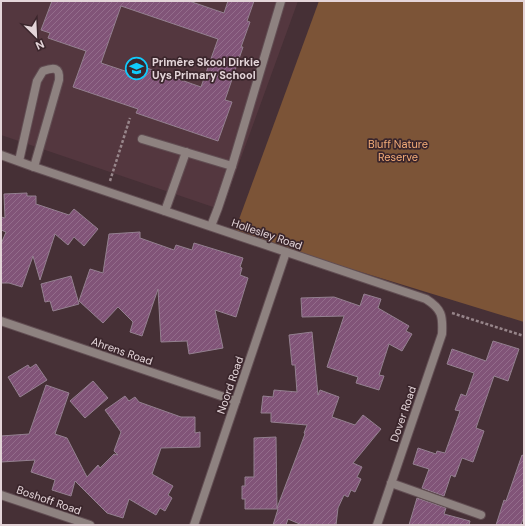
<svg xmlns="http://www.w3.org/2000/svg" width="525" height="526" font-family="'DM Sans',sans-serif">
<defs>
<pattern id="building-hatch" width="6" height="6" patternUnits="userSpaceOnUse"><rect width="6" height="6" fill="#815478"/><path d="M-1 1l2-2M0 6l6-6M5 7l2-2" fill="none" stroke="#936c8b"/></pattern>
</defs>
<rect width="100%" height="100%" fill="#463036"/>
<path fill="#54373f" d="M1 1H298L222 210 1 135Z"/>
<path fill="#7c5437" d="M319 1H524V322L234 233Z"/>
<g fill="url(#building-hatch)" stroke="#948090" fill-rule="evenodd">
<path d="M52 1H189L224 13 228 1H254L247 21 250 22 241 47H243L225 100 232 102 218 141 136 113 138 109 73 87 86 51 48 38 50 33 41 30ZM121 6 218 39 201 87 141 66 137 75 101 63Z"/>
<path d="M27 193V196H36V204L69 215 74 209 98 229 84 246 74 237 68 245 55 234 40 280 33 256 22 287 9 283H1V244L6 232 1 230V217L5 218 4 194Z"/>
<path d="M140 232V238L174 250 176 245 192 250 194 243 243 258 240 267 242 268 240 275 248 278 236 317 215 310 223 348 189 354 187 341 161 342 158 289 142 336 130 332 133 322 118 307 103 323 79 301 90 269 103 273 109 234Z"/>
<path d="M71 276 79 304 53 311 50 301 45 302 41 284Z"/>
<path d="M364 294 381 299 378 308 409 326 406 331 412 334 402 351 389 344 379 375 384 376 379 390 356 383 358 377 327 367 344 316 302 317 301 298 334 297 360 306Z"/>
<path d="M312 332 318 395 320 390 339 397 332 417 355 425 363 415 381 429 353 463 362 467 357 477 361 479 355 492 351 490 348 497 344 495 338 508 336 525H302L288 519 286 525H273L278 509H245V499H242V486H245V477H254V438L276 437 277 508 305 434 304 433 307 425 271 422V413H261L263 396 273 397 274 390 297 392 295 365H292L289 335Z"/>
<path d="M493 341 519 349 508 381 494 376 476 428 484 431 473 462 462 458 455 477 451 475 444 496 422 488 429 469 413 464 418 448 436 454 437 451 445 453 460 411 455 410 461 394 466 396 474 373 447 364 452 349 486 361Z"/>
<path d="M36 364 47 380 20 397 8 377 28 365 30 368Z"/>
<path d="M93 381 108 398 85 418 70 401Z"/>
<path d="M46 385 69 393 55 434 67 438 87 477 98 465 100 468 114 454 118 455 114 451 121 432 105 410 125 396 129 401 135 397 139 402 181 417H195V433L200 432V447L161 448 152 474 173 486 168 495 172 498 165 511 160 508 156 515 129 499 123 518 107 513 75 481 71 496 52 490 55 480 31 472 35 460 1 462V436L29 434Z"/>
<path d="M522 455 524 456V516L521 525H496L504 500 506 501Z"/>
<path d="M417 498 446 508 444 514 470 521 469 525H409Z"/>
</g>
<g fill="none" stroke-linecap="round" stroke-linejoin="round">
<defs>
<g id="lane">
<path d="M142 139 232 166 218 208 211 226"/>
<path d="M19 161 37 81 43 71C54 67 60 67 59 80L34 167"/>
<path d="M232 166 281 1"/>
<path d="M165 211 186 152"/>
<path d="M391 483 481 515"/>
</g>
<g id="street">
<path d="M1 155 34 167 426 299C442 309 443 316 442 334L377 525"/>
<path d="M1 321 236 401"/>
<path d="M1 495 90 525"/>
<path d="M194 525 286 252"/>
</g>
</defs>
<use href="#lane" stroke="#624e53" stroke-width="10"/>
<use href="#street" stroke="#624e53" stroke-width="10"/>
<g stroke="#97858a" stroke-width="2.5" stroke-dasharray="3 2" stroke-linecap="butt">
<path d="M110 181 130 118"/>
<path d="M452 313 524 336"/>
</g>
<use href="#lane" stroke="#8e8280" stroke-width="8"/>
<use href="#street" stroke="#8e8280" stroke-width="8"/>
</g>
<defs>
<symbol id="school-ring" viewBox="-11 -11 22 22"><circle r="9.5" fill="#3b262c" stroke="#11cafb" stroke-width="1.5"/><path d="M0-5L7-2L0 1L-7-2ZM-4 1L0 2.5L4 1V4Q0 6-4 4Z" fill="#11cafb"/></symbol>
</defs>
<g fill-rule="evenodd">
<use href="#school-ring" x="124" y="56" width="25" height="25"/>
</g>
<g text-anchor="middle" stroke-width="3.5" stroke-linejoin="round" paint-order="stroke">
<g font-size="11" font-weight="bold" fill="#e4d5d9" stroke="#3b262c" text-anchor="start">
<text x="152" y="66">Primêre Skool Dirkie<tspan x="152" dy="13">Uys Primary School</tspan></text>
</g>
<g font-size="11" fill="#f4ac78" stroke="#3b262c">
<text x="398" y="148">Bluff Nature<tspan x="398" dy="13">Reserve</tspan></text>
</g>
<g font-size="11" fill="#e4d5d9" stroke="#3b262c">
<text transform="translate(267 234) rotate(19)" y="4">Hollesley Road</text>
<text transform="translate(122 351) rotate(19)" y="4">Ahrens Road</text>
<text transform="translate(230 385) rotate(-71)" y="4">Noord Road</text>
<text transform="translate(403 414) rotate(-71)" y="4">Dover Road</text>
<text transform="translate(49 500) rotate(19)" y="4">Boshoff Road</text>
</g>
</g>
<rect width="525" height="526" fill="none" stroke="#e4d5d9" stroke-width="4"/>
<g transform="translate(36 36) rotate(156)" stroke="#3b262c" stroke-width="3" paint-order="stroke">
<path d="M0-3L7 15L0 10L-7 15Z" fill="#e4d5d9"/>
<text y="-6" font-size="11" font-weight="bold" text-anchor="middle" fill="#e4d5d9">N</text>
</g>
</svg>
